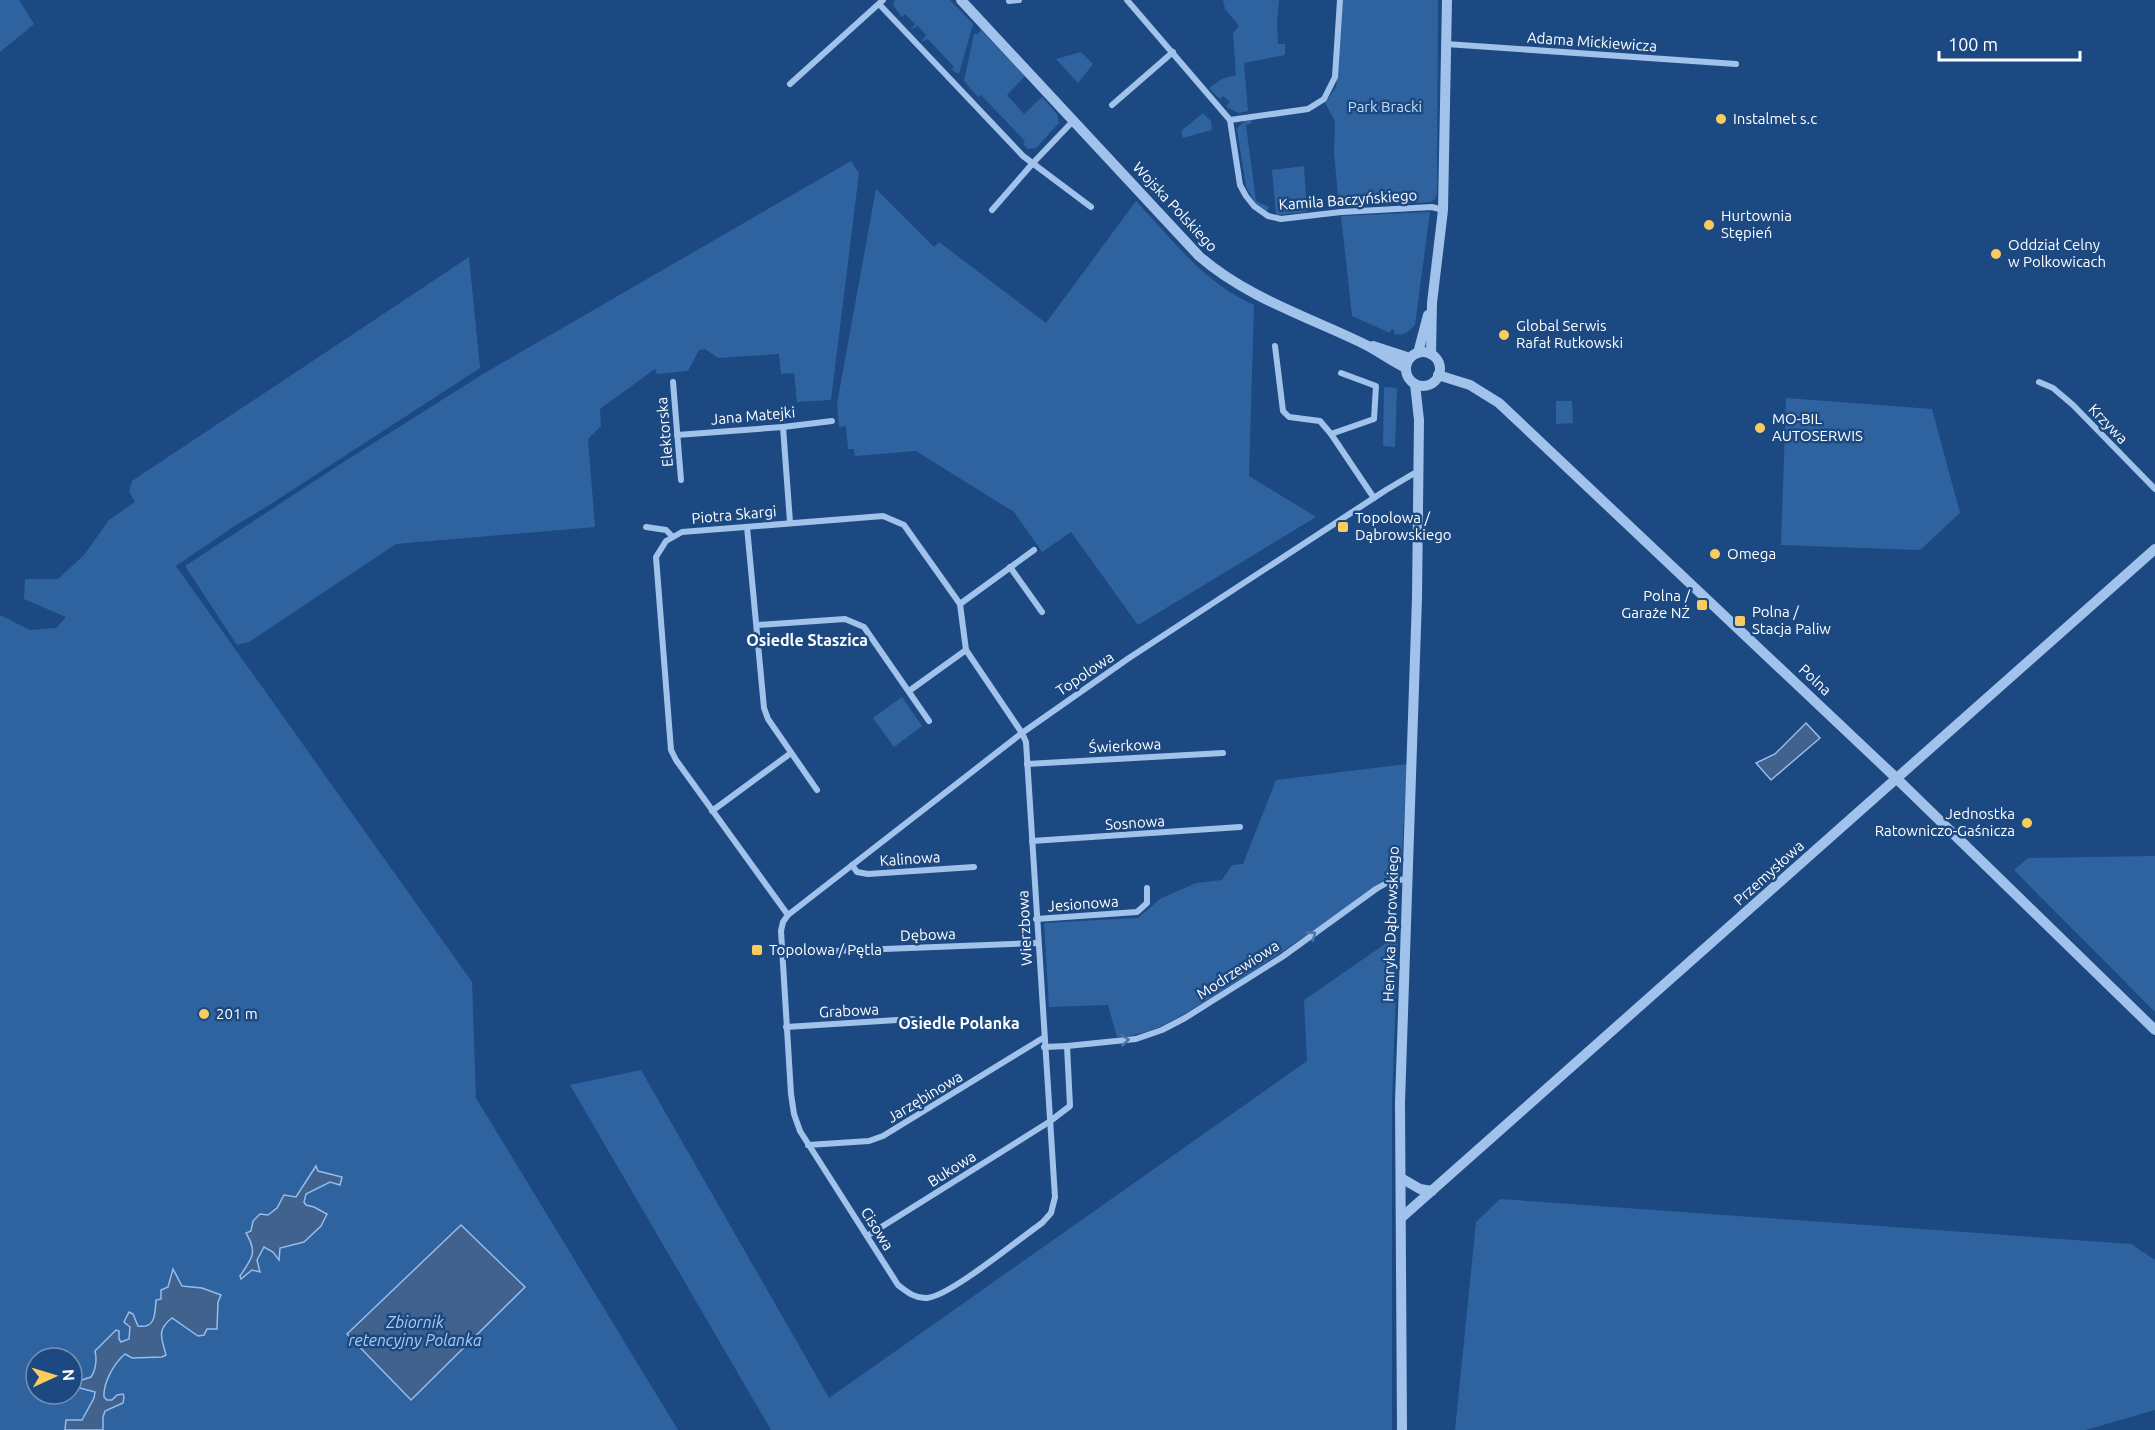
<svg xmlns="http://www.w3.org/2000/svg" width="2155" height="1430" font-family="Ubuntu,sans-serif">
<rect width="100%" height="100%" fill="#1c4981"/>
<g fill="#2f63a0" fill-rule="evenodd">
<path d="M0 0H19L34 24 0 52Z"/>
<path d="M895 0H950L973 24 959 74 952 70 954 67 928 39 921 42 926 35 918 26 910 30 915 24 905 14 902 17 893 5Z"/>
<path d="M1223 0H1279L1277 21 1278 44H1285V55L1244 63 1248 111 1239 113 1228 108 1226 106 1230 102 1223 96 1220 99 1209 88 1222 79 1236 75 1233 33 1239 26 1225 9Z"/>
<path d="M1343 0H1438L1437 193 1435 199 1430 202 1339 207 1334 153 1335 121 1325 103 1336 87Z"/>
<path d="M981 30 1025 76 1007 95 1024 114 1042 97 1057 114 1059 123 1036 148 1028 149 1023 144 1025 141 981 95 978 97 964 81 974 34H978Z"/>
<path d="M1081 52 1093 64 1078 83 1056 59Z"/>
<path d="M1203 113 1211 121 1212 130 1183 138 1181 131Z"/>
<path d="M1251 119 1252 123 1246 125 1256 201 1269 207 1267 211 1255 202 1246 187 1237 129 1243 122Z"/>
<path d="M851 161 859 173 831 400 797 402 794 373 781 374 779 354 718 358 705 349 699 350 688 371 657 374 655 369 600 409 601 426 588 439 595 527 396 544 249 642 237 645 185 566 342 463 483 374Z"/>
<path d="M1304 166 1307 212 1276 215 1272 170Z"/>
<path d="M876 189 934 247 939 242 1046 323 1136 201C1172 239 1205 284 1254 305L1249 476 1316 517 1138 625 1071 532 1042 552 1014 512 916 451 855 456 854 449H848L846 426 839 427 837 404Z"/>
<path d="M1430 212 1415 325C1408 332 1405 336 1394 334V330H1391L1390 333 1352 316 1341 216Z"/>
<path d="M469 257 480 368 263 509 236 525 176 566 472 982 476 1098 678 1430H0V615L30 630 56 628 66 617 24 599 25 579H58L84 555 109 520 135 502 129 491 132 481ZM36 1358H72V1394H36Z"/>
<path d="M1384 387 1397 388 1395 447 1383 446Z"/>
<path d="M1786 398 1932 409 1960 513 1920 550 1781 545Z"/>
<path d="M1556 401H1572L1573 423 1556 424Z"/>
<path d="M902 697 922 726 894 747 873 718Z"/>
<path d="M1407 764 1401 870 1398 874 1387 878C1332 917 1278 956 1220 992 1188 1011 1156 1036 1117 1037L1108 1005 1049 1007 1044 923 1138 918 1160 899 1196 883 1222 880 1232 865 1243 864 1276 780Z"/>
<path d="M2155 856V1012L2014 870 2028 858Z"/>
<path d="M1398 935 1392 1102V1430H771L570 1085 641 1070 829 1398 1307 1061 1304 1000Z"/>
<path d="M1500 1199 2131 1244 2155 1260V1410L2086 1430H1455L1476 1222Z"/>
</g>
<g fill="#40628c" stroke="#94bdec" stroke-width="1.5">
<path d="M1806 723 1820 738 1771 780 1756 763 1775 754Z"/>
<path d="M316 1166 318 1171 342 1177 340 1185 330 1182 306 1194 304 1202 306 1205 314 1207 327 1214 321 1226 304 1242 280 1248 279 1260 273 1252 264 1247 257 1260 260 1272 252 1270 241 1279 240 1276C252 1258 258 1253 246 1233L251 1231 253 1221 260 1214 268 1215 277 1208 284 1195 296 1197Z"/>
<path d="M461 1225 525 1287 411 1400 347 1334Z"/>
<path d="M173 1269 182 1286 202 1288 221 1295 218 1302 217 1329H207L204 1335 198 1336 172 1318C156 1330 162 1339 166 1355L162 1357 132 1358 125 1354C114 1363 103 1383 104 1397L107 1400H112L117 1395 123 1394 124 1397 123 1403 105 1411 103 1417V1430H65L66 1420H82L94 1398 95 1392 80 1388 77 1385 82 1380 91 1377C96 1369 97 1360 95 1351L116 1330 119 1331V1339L121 1342 129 1339 130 1327 124 1322 129 1312 133 1314 138 1326C156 1329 155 1313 156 1300L161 1299V1290L168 1287Z"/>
</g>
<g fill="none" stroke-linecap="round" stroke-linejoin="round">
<g stroke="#a1c2ea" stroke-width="6">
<path d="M1127 0 1230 120 1240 185 1246 196 1254 206 1268 216 1281 219 1341 212 1432 207 1443 210"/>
<path d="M1009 1 1019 0"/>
<path d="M879 4 1023 156 1091 207"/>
<path d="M1446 44 1736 64"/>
<path d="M790 84 883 0"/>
<path d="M1112 105 1173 52"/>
<path d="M1230 120 1308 109 1324 99 1335 77 1340 0"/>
<path d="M992 210 1033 163 1074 120"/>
<path d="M1275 346 1283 411 1289 417 1320 421 1331 434 1374 498"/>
<path d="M673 382 681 480"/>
<path d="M2039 382 2053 388 2073 405 2155 489"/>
<path d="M783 427 790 522"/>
<path d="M1331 434 1374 419 1376 386 1341 373"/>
<path d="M677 435 783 427 832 421"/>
<path d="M646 527 666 530 672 536"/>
<path d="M747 527 764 708 768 719 817 790"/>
<path d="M1010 567 1042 612"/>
<path d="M960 604 1034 550"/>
<path d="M757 625 845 619 864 627 929 721"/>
<path d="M909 691 966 650"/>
<path d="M1027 764 1223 753"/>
<path d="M712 811 791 753"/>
<path d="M1032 841 1240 827"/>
<path d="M852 865 857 872 868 874 974 867"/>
<path d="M788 915 676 760 671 750 656 557 666 541 682 532 883 516 904 525 960 604 966 650 1022 733 1026 742 1055 1197 1051 1213 1042 1223C1019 1239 950 1296 927 1298 915 1299 906 1291 898 1285L800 1131 794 1114 791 1094 781 931 783 922 788 915 1022 733 1129 658 1386 490 1413 474 1418 472"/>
<path d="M1036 919 1137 912 1147 903V888"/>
<path d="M783 953 1038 943"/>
<path d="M786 1027 913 1019"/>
<path d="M1067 1046 1136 1039 1162 1030 1185 1018 1282 957 1376 889 1390 881 1407 879"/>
<path d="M808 1145 869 1141 883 1136 1043 1038"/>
<path d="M867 1236 1049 1122 1070 1106 1067 1046 1044 1047"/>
</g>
<g stroke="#a1c2ea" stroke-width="10">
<path d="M961 0 1199 256C1246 297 1306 316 1362 343 1377 350 1391 361 1406 368"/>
<path d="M1373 346 1410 358"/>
<circle cx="1423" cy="369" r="17"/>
<path d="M1418 353 1428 315"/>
<path d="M1431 354 1432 303 1443 210 1447 0"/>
<path d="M1438 375 1470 385 1499 403 1893 775 2155 1030"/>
<path d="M1401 1178 1420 1189 1432 1191"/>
<path d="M1401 1218 2155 549"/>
<path d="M1402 1430 1400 1102 1417 598 1419 420 1415 384"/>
</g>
</g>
<defs><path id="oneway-chevron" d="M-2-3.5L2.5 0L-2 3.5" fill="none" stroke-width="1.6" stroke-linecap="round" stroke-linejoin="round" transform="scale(1.5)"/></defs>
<g stroke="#4b73a6">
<use href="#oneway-chevron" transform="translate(1312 935) rotate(-36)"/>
<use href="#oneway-chevron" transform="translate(1125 1040) rotate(-5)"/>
</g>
<g fill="#facc5e" stroke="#1c4981" stroke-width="2">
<circle cx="1721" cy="119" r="6"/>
<circle cx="1709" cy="225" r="6"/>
<circle cx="1996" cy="254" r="6"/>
<circle cx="1504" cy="335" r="6"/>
<circle cx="1760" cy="428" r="6"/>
<rect x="1337" y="521" width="12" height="12" rx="3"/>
<circle cx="1715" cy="554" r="6"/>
<rect x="1696" y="599" width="12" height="12" rx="3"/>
<rect x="1734" y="615" width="12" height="12" rx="3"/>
<circle cx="2027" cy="823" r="6"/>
<rect x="751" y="944" width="12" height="12" rx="3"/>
<circle cx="204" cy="1014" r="6"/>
</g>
<g text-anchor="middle" stroke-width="5" stroke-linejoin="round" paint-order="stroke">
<g font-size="15" fill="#fff" stroke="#1c4981">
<text transform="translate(1592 42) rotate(4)" y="5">Adama Mickiewicza</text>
<text transform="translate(1348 200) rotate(-4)" y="5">Kamila Baczyńskiego</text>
<text transform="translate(1175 207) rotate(47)" y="5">Wojska Polskiego</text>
<text transform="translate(753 416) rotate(-5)" y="5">Jana Matejki</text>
<text transform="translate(2108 424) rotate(46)" y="5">Krzywa</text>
<text transform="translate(665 432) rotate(-95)" y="5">Elektorska</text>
<text transform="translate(734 515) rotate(-5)" y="5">Piotra Skargi</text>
<text transform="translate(1085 674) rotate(-34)" y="5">Topolowa</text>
<text transform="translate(1815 680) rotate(43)" y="5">Polna</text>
<text transform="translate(1125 746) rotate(-3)" y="5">Świerkowa</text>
<text transform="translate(1135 823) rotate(-4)" y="5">Sosnowa</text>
<text transform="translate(910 859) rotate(-4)" y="5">Kalinowa</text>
<text transform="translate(1769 873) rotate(-42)" y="5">Przemysłowa</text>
<text transform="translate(1083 904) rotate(-4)" y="5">Jesionowa</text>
<text transform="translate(1391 924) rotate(-88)" y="5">Henryka Dąbrowskiego</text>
<text transform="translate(1025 928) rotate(-93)" y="5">Wierzbowa</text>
<text transform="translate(928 935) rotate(-2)" y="5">Dębowa</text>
<text transform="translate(1238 970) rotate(-33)" y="5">Modrzewiowa</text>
<text transform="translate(849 1011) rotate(-3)" y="5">Grabowa</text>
<text transform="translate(925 1097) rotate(-31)" y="5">Jarzębinowa</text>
<text transform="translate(952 1169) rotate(-32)" y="5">Bukowa</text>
<text transform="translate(877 1229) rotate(58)" y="5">Cisowa</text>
</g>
<g font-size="15" fill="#c5dcf7" stroke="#1c4981">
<text x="1385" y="112">Park Bracki</text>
</g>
<g font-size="15" fill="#fff" stroke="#1c4981" text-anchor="start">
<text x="1733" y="124">Instalmet s.c</text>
<text x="1721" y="221">Hurtownia<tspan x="1721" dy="17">Stępień</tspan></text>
<text x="2008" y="250">Oddział Celny<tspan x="2008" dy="17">w Polkowicach</tspan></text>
<text x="1516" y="331">Global Serwis<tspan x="1516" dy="17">Rafał Rutkowski</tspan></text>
<text x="1772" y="424">MO-BIL<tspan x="1772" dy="17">AUTOSERWIS</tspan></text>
<text x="1355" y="523">Topolowa /<tspan x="1355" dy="17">Dąbrowskiego</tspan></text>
<text x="1727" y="559">Omega</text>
<text x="1690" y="601" text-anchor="end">Polna /<tspan x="1690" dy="17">Garaże NŻ</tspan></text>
<text x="1752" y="617">Polna /<tspan x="1752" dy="17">Stacja Paliw</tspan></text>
<text x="2015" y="819" text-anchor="end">Jednostka<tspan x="2015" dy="17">Ratowniczo-Gaśnicza</tspan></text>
<text x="769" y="955">Topolowa / Pętla</text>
<text x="216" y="1019">201 m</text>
</g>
<g font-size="16" font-weight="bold" fill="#fff" stroke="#1c4981">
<text x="807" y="646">Osiedle Staszica</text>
<text x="959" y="1029">Osiedle Polanka</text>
</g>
<g font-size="16" font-style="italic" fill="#acccf1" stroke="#1c4981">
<text x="415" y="1328">Zbiornik<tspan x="415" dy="18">retencyjny Polanka</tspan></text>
</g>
</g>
<g transform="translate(54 1376) rotate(86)"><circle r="28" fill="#1c4981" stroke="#7792b3" stroke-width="1.5"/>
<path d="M0-4.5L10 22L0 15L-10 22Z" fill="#facc5e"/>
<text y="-9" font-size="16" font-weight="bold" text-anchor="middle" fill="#ffffff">N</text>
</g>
<path d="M1939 51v9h141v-9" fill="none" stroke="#ffffff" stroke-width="3"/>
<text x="1948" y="51" font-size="18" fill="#ffffff" stroke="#1c4981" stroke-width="4.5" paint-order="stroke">100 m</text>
</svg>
